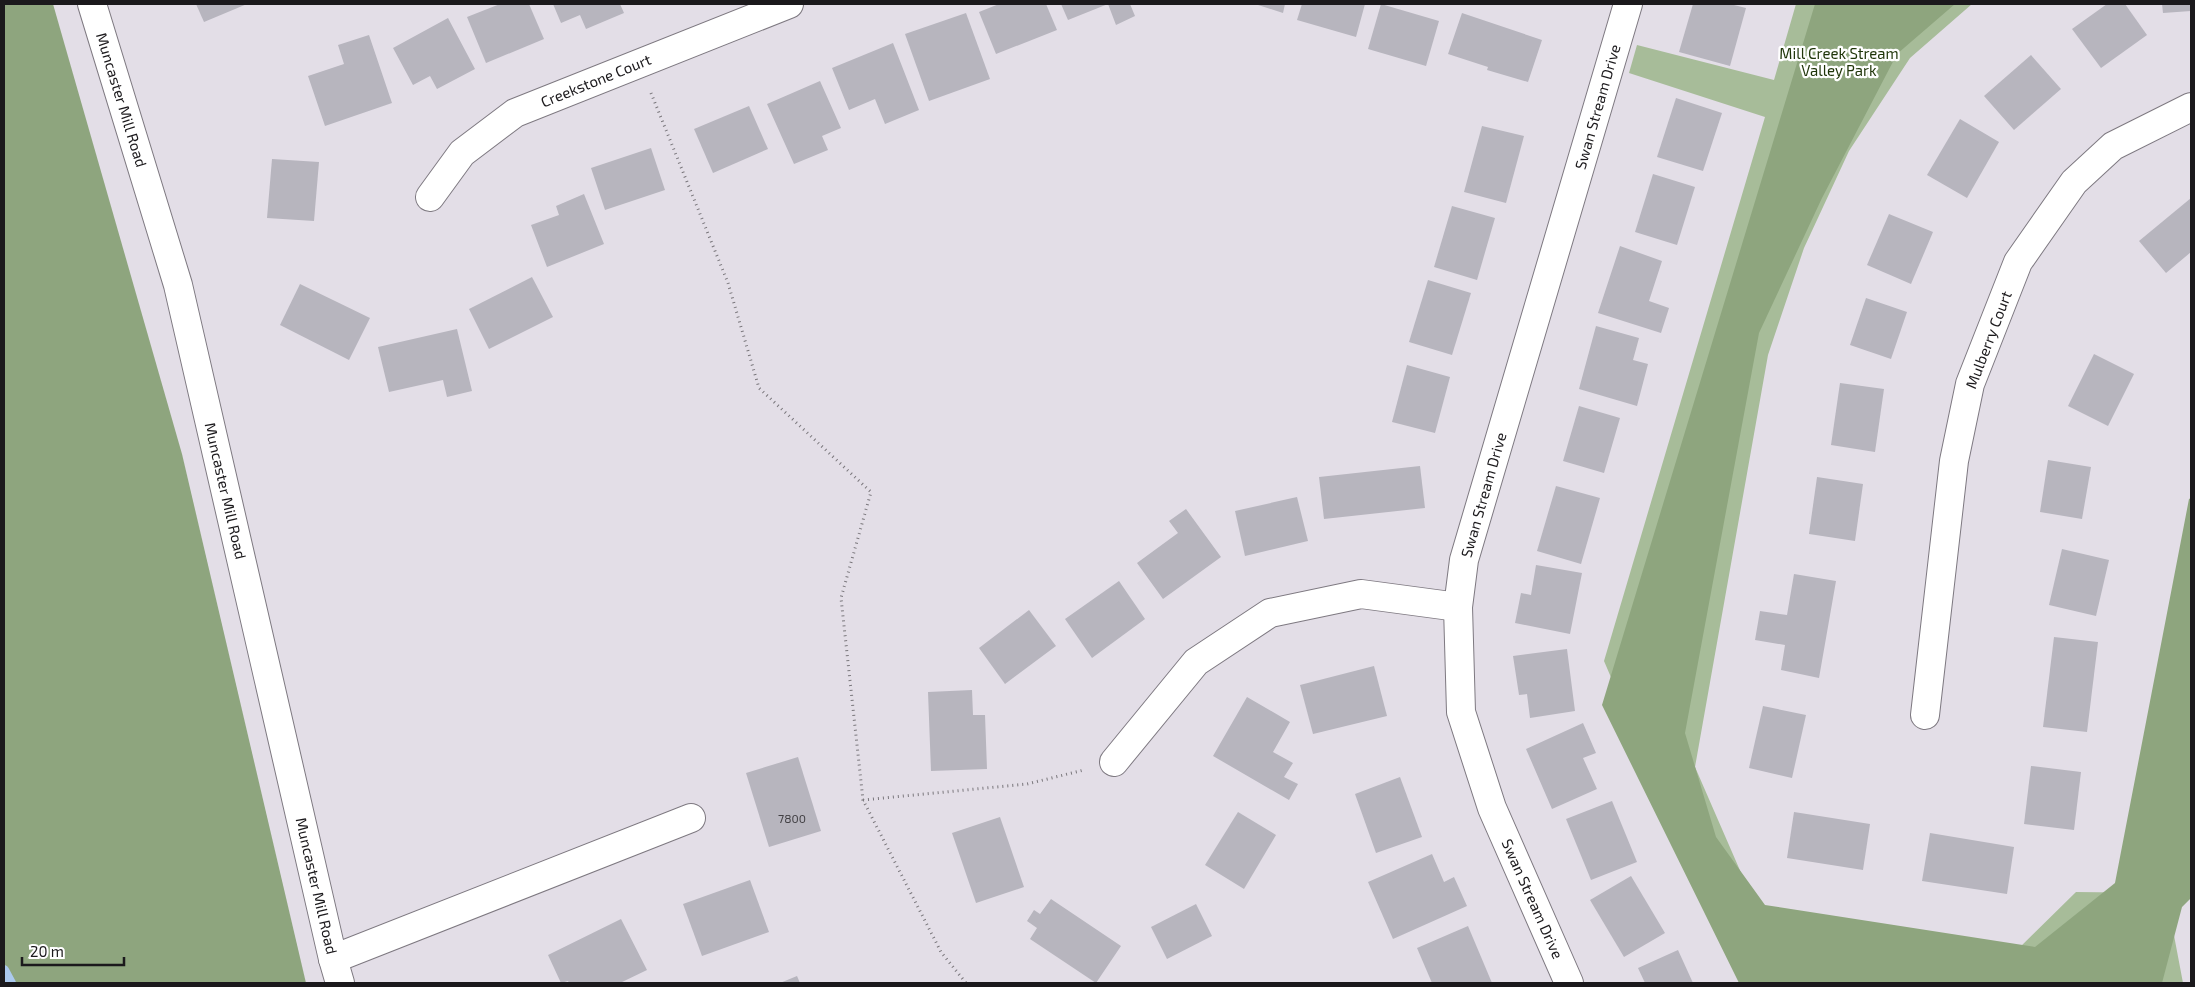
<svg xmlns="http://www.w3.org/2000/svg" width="2195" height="987" font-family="'Exo 2',sans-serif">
<rect width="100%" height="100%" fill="#e3dee7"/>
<path fill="#a7bc99" d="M1796 4H1972L1910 58 1849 151 1804 248 1768 355 1695 767 1762 921 2014 953 2076 892 2166 893 2183 983H1742L1604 661 1765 117 1629 73 1637 45 1774 80Z"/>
<g fill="#8ea57e">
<path d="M4 4H53L182 454 306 983H4Z"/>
<path d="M1815 4H1955L1897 54 1822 198 1759 333 1685 733 1716 837 1765 905 2035 947 2115 883 2189 499 2191 498V898L2182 907 2162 983H1739L1602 705Z"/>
</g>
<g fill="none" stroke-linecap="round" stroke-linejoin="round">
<path stroke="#abc9ee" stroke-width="10" d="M4 970 11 983"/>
</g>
<g fill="#b7b5be">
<path d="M196 4H247L204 22Z"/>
<path d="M500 4H529L544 39 486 63 467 17Z"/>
<path d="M553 4H620L624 13 586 29 580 15 561 23Z"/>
<path d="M999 4H1046L1057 30 996 54 979 12Z"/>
<path d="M1061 4H1130L1135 16 1116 25 1108 4 1068 20Z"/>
<path d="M1255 4H1285L1283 13Z"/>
<path d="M1302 4H1365L1356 37 1297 20Z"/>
<path d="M1381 4 1439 21 1426 66 1368 49Z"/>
<path d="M1693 4H1730L1746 8 1730 66 1679 52Z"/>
<path d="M2107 4H2125L2147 35 2101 68 2072 29Z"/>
<path d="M2162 4H2191V11L2163 13Z"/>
<path d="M966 13 990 79 929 101 905 34Z"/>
<path d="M1462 13 1542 40 1528 82 1487 70 1488 67 1448 54Z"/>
<path d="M448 18 475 69 437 89 430 76 413 85 393 48Z"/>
<path d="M369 35 392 103 325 126 308 76 344 64 338 45Z"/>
<path d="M893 43 919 110 885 124 875 99 849 110 832 68Z"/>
<path d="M2031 55 2061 89 2014 130 1984 96Z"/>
<path d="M820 81 841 128 822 136 828 150 794 164 767 104Z"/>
<path d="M1676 98 1722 113 1703 171 1657 157Z"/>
<path d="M749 106 768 149 713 173 694 129Z"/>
<path d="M1960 119 1999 142 1967 198 1927 175Z"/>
<path d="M1482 126 1524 136 1506 203 1464 192Z"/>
<path d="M651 148 665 190 605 210 591 168Z"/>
<path d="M272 159 319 162 314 221 267 218Z"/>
<path d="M1653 174 1695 187 1677 245 1635 232Z"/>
<path d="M584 194 604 244 547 267 531 225 559 215 556 206Z"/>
<path d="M2191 198V252L2166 273 2139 241Z"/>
<path d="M1452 206 1495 218 1477 280 1434 267Z"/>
<path d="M1889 214 1933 232 1911 284 1867 265Z"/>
<path d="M1620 246 1662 261 1649 301 1669 308 1661 333 1598 313Z"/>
<path d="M532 277 553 317 489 349 469 309Z"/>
<path d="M1428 280 1471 293 1452 355 1409 342Z"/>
<path d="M300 284 370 318 349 360 280 325Z"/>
<path d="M1866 298 1907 312 1891 359 1850 345Z"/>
<path d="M1596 326 1639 338 1633 360 1648 364 1637 406 1579 389Z"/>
<path d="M457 329 472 391 447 397 443 380 389 392 378 347Z"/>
<path d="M2094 354 2134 374 2108 426 2068 406Z"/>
<path d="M1407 365 1450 377 1435 433 1392 422Z"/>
<path d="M1840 383 1884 389 1875 452 1831 445Z"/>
<path d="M1579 406 1620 418 1604 473 1563 461Z"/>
<path d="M2048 460 2091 467 2082 519 2040 512Z"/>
<path d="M1420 466 1425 508 1324 519 1319 477Z"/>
<path d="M1817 477 1863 484 1855 541 1809 534Z"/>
<path d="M1556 486 1600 498 1581 564 1537 551Z"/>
<path d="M1297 497 1308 541 1245 556 1235 511Z"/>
<path d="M1186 509 1221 557 1163 599 1137 563 1178 533 1169 521Z"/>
<path d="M2062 549 2109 560 2096 616 2049 605Z"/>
<path d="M1536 565 1582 573 1570 634 1515 623 1521 593 1531 595Z"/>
<path d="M1794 574 1836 581 1819 678 1781 670 1785 645 1755 640 1760 611 1787 615Z"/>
<path d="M1119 581 1145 619 1092 658 1065 619Z"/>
<path d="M1029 610 1056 646 1005 684 979 648Z"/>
<path d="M2054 637 2098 642 2087 732 2043 727Z"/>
<path d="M1567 649 1575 711 1530 718 1527 694 1519 695 1513 656Z"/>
<path d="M1374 666 1387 716 1313 734 1300 685Z"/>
<path d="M972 690 973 715H985L987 769 931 771 928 692Z"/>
<path d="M1247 697 1290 722 1273 752 1293 763 1284 777 1298 784 1289 800 1213 756Z"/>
<path d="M1763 706 1806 715 1792 778 1749 768Z"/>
<path d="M1583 723 1596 753 1583 758 1597 789 1552 809 1526 749Z"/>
<path d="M798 757 821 831 769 847 746 773Z"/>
<path d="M2031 766 2081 772 2074 830 2024 824Z"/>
<path d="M1400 777 1422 837 1376 853 1355 794Z"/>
<path d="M1612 801 1637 862 1591 880 1566 819Z"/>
<path d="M1238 812 1276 835 1244 889 1205 865Z"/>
<path d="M1794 812 1870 824 1863 870 1787 858Z"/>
<path d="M1000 817 1024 887 976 903 952 833Z"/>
<path d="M1930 833 2014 847 2007 894 1922 881Z"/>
<path d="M1432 854 1444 882 1454 877 1467 906 1393 939 1368 882Z"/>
<path d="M1631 876 1665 933 1624 957 1590 900Z"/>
<path d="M750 880 769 932 702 956 683 904Z"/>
<path d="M1051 899 1121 946 1096 983 1030 939 1037 928 1027 921 1034 910 1040 914Z"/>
<path d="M1196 904 1212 936 1167 959 1151 927Z"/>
<path d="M621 919 647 970 620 983H569L568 981 561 983 548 955Z"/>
<path d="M1468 926 1492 983H1432L1417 948Z"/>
<path d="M1678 950 1693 983H1645L1638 968Z"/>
<path d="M797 976 800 983H780Z"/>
</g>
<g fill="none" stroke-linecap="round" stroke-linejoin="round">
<defs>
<g id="minor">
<path d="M430 197 462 153 515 113 789 4"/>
<path d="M1925 715 1954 461 1970 384 2018 262 2074 182 2113 146 2191 107"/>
<path d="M1114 762 1196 662 1270 613 1361 594 1458 607"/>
<path d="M333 959 691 818"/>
<path d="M1569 983 1492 808 1461 712 1458 607 1464 560 1628 4"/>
</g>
<path id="secondary" d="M92 4 178 285 333 959 340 983"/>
</defs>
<use href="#minor" stroke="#7e7981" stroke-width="30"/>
<use href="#secondary" stroke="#7e7981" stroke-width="30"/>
<g stroke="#7a777c" stroke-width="3" stroke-dasharray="1 4" stroke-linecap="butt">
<path d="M651 93 728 283 759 388 871 492 841 598 863 800 941 952 966 983"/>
<path d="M863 800 1027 784 1084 770"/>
</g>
<use href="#minor" stroke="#fff" stroke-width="28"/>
<use href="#secondary" stroke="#fff" stroke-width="28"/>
</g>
<g text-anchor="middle" stroke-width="4.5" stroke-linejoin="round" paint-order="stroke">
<g font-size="12" fill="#424044">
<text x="792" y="823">7800</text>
</g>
<g font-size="15" fill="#1f3509" stroke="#fff">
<text x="1839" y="59">Mill Creek Stream<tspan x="1839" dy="17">Valley Park</tspan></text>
</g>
<g font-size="15" fill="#1b191c" stroke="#fff">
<text transform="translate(596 81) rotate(-22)" y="5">Creekstone Court</text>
<text transform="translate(121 100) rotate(73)" y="5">Muncaster Mill Road</text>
<text transform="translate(1598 107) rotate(-74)" y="5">Swan Stream Drive</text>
<text transform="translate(1989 340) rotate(-69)" y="5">Mulberry Court</text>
<text transform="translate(225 491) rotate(77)" y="5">Muncaster Mill Road</text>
<text transform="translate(1484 495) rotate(-74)" y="5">Swan Stream Drive</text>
<text transform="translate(316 886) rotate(77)" y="5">Muncaster Mill Road</text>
<text transform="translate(1532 899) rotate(66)" y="5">Swan Stream Drive</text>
</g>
</g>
<rect width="2195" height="987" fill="none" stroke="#1b191c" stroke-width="10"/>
<path d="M22 957v8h102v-8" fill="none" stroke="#1b191c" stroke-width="2.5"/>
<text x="30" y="957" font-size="15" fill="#1b191c" stroke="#ffffff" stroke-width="4" paint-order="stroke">20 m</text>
</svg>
